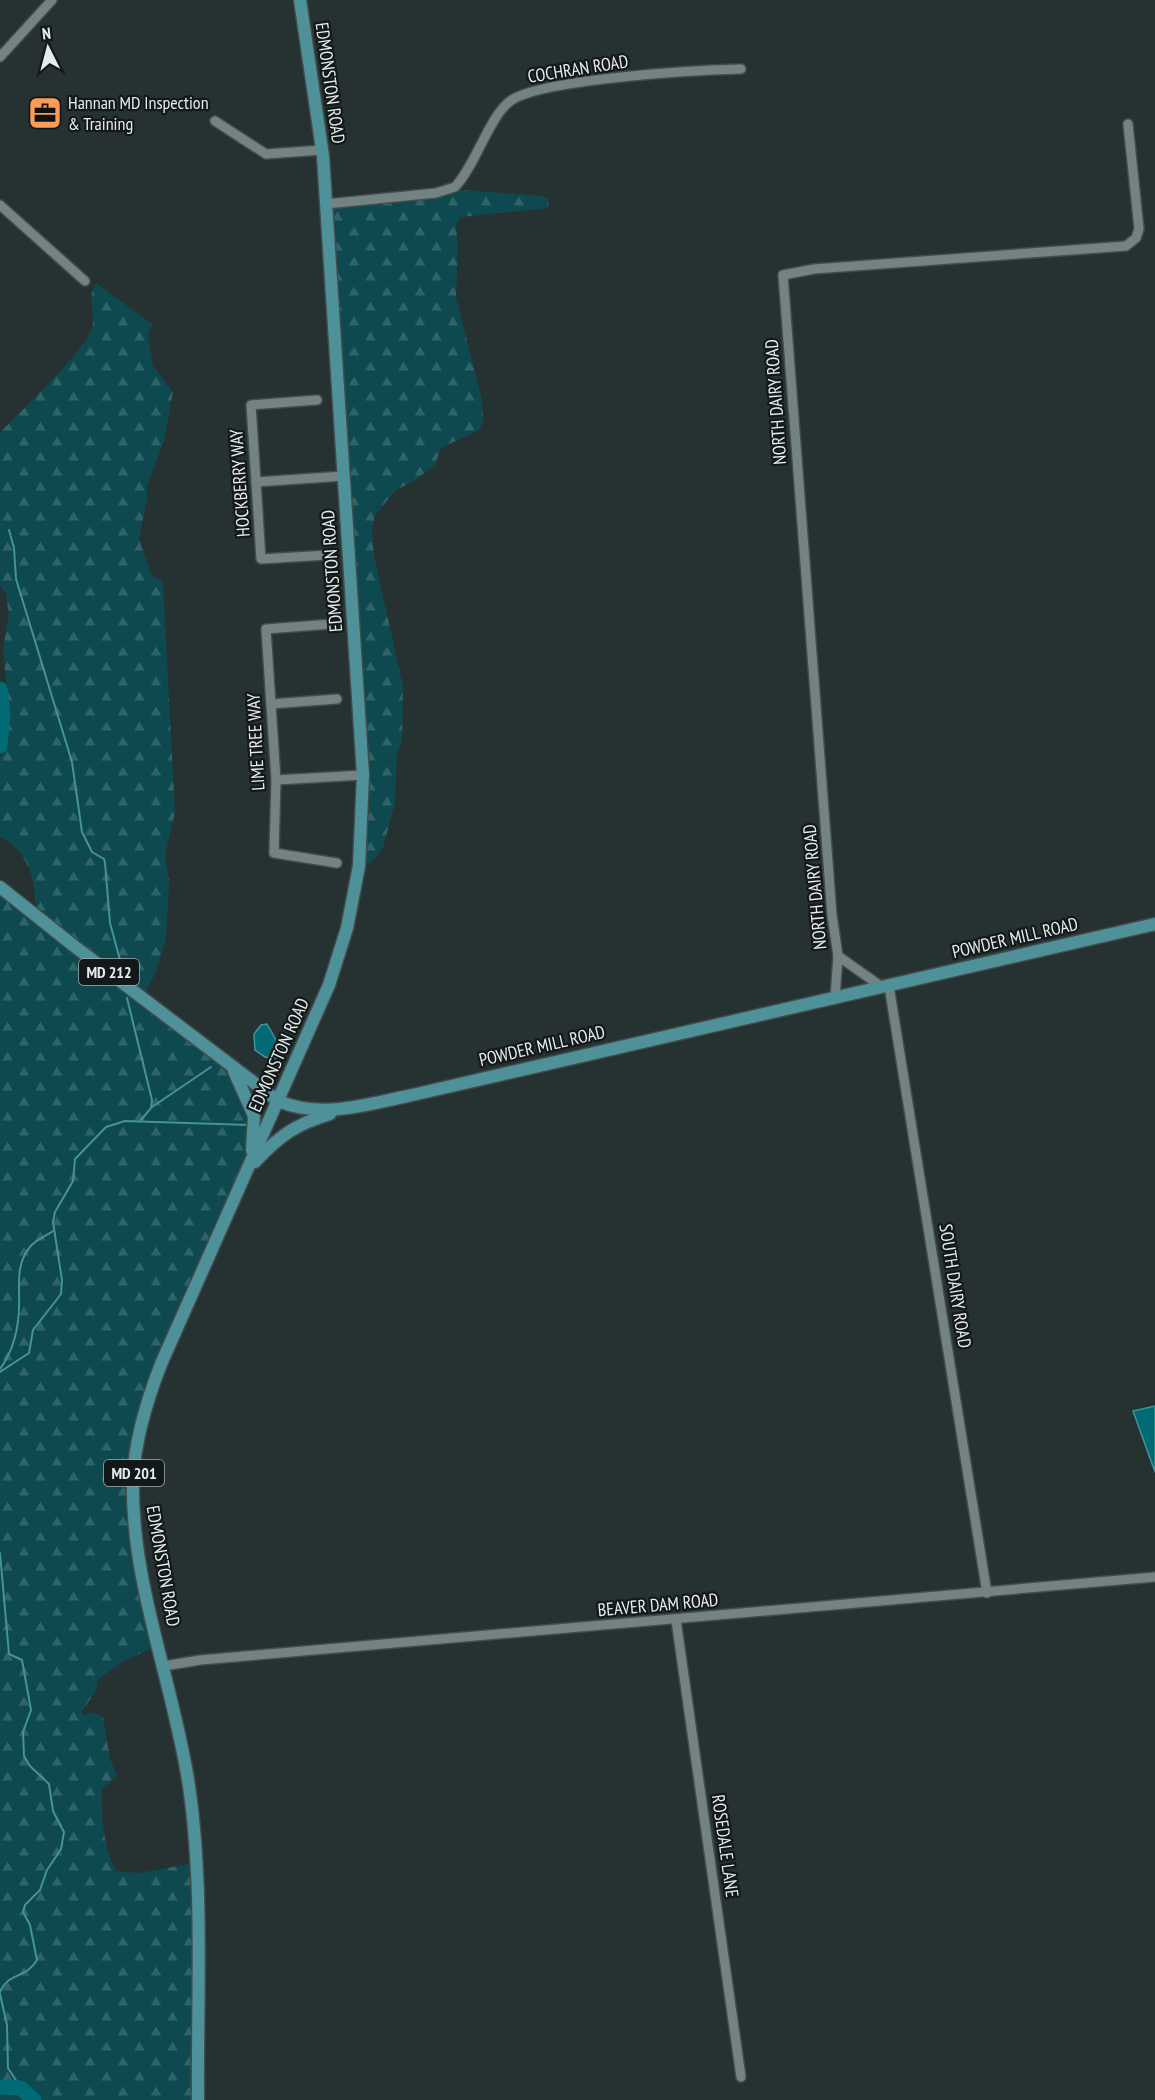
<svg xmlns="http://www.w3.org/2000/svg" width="1155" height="2100" font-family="'PT Sans Narrow',sans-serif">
<defs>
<pattern id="forest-firs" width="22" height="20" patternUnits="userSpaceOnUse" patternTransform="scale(1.5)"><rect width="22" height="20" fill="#0d494e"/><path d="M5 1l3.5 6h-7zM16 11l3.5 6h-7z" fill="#306368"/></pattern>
</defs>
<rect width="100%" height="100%" fill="#263132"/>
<g fill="url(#forest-firs)">
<path d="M450 189 543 196 549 200 548 208 461 217 456 224 458 249 456 297 482 400 483 422 479 430 441 448 435 465 414 481 396 490 375 515 372 530 374 556 403 686 402 742 397 755 395 802 383 848 374 860 358 870 363 825 326 204Z"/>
<path d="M96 283 152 324 148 337 153 366 173 392 164 441 147 486V499L139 539 152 576 163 582 175 813 165 855 169 881 166 939 155 974 142 998 232 1067 251 1104 250 1167 149 1398 133 1492 159 1645 124 1661 97 1680V1689L82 1711 83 1716 93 1712 103 1717 110 1759 117 1776 102 1789C101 1816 103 1846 116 1871L139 1873 195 1863 198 2100H0V887L35 914C37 884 30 851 0 837V759L8 733 9 708 3 649 9 615 6 593 0 585V433C19 413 86 350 92 328 96 312 86 298 96 283Z"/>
</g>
<g fill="#006b74" stroke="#459298" stroke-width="1.5">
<path d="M267 1024 279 1045 287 1046 277 1059 265 1057 255 1050 254 1034 261 1025Z"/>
<path d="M1155 1406V1472L1133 1411Z"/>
</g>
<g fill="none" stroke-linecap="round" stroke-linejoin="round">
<g stroke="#459298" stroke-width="2">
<path d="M9 530 14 548 16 579 72 762 82 832 92 852 104 859 105 863 110 923 123 971"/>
<path d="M127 998 152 1100 151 1108 141 1120"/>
<path d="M152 1107 211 1067"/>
<path d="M0 1369C13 1352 19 1327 19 1306 20 1285 15 1265 30 1247 35 1240 46 1236 53 1231"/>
<path d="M0 1372 29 1353 33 1330 61 1294 62 1280 53 1222 55 1212 73 1181 75 1159 106 1127 125 1121 249 1125"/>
<path d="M0 1553 9 1654 22 1660 31 1710 23 1732 24 1756 30 1766 49 1784 53 1811 64 1832 61 1849 47 1870 40 1890 25 1905 23 1912 30 1925 37 1960C25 1980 9 1971 0 1992"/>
<path d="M0 1994 7 2025 8 2068 21 2088"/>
</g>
<g stroke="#006b74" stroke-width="15">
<path d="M0 689 3 713 0 746"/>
<path d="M0 2087 21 2088 34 2100"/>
</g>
<defs>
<g id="minor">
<path d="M0 57 52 0"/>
<path d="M215 121 266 154 322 150"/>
<path d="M326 204 436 193 455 187C475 166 489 118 509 102 536 79 699 70 741 69"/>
<path d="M0 205 85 281"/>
<path d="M317 400 251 405 261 559 328 555"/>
<path d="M256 482 344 476"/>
<path d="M332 624 266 629 276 780 274 853 337 863"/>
<path d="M271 704 337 699"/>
<path d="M276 780 363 775"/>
<path d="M838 956 882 987"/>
<path d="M889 986 987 1593"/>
<path d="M835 998 838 956 832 915 783 275 814 269 1126 246 1136 238 1139 229 1128 124"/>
<path d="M676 1620 741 2077"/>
<path d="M164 1666 200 1660 1155 1577"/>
</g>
<g id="major">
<path d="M0 887 74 946 278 1101C322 1119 363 1105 408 1096L1155 924"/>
<path d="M234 1071 254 1116 252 1150"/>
<path d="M255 1162C279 1136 296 1124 330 1114"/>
<path d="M198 2100C197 1996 204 1889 189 1786 174 1685 130 1581 133 1478 135 1438 147 1400 161 1364L329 985 347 928 359 866 363 775 323 156 300 0"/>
</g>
</defs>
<use href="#minor" stroke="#424c4d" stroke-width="12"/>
<use href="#major" stroke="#424c4d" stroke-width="15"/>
<use href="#minor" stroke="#758283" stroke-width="9"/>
<use href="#major" stroke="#4f9198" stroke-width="12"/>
</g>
<defs>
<symbol id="office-square" viewBox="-11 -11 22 22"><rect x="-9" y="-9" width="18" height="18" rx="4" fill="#fd9c55" stroke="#131818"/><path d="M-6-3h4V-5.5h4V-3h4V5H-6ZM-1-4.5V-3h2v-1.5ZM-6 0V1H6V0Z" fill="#111"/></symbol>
</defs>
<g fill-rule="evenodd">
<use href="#office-square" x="26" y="94" width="38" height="38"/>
</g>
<g text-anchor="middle" stroke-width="4.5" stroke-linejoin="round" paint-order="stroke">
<g fill="#131818" stroke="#a6acad" stroke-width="1.5">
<rect x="79" y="959" width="60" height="26" rx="4.5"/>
<rect x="104" y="1460" width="60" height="26" rx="4.5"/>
</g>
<g font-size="16" font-weight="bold" fill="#e5eced">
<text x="109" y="978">MD 212</text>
<text x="134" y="1479">MD 201</text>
</g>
<g font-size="18" fill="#e5eced" stroke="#131818">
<text transform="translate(578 69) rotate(-9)" y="6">COCHRAN ROAD</text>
<text transform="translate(330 83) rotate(82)" y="6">EDMONSTON ROAD</text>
<text transform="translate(776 402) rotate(-94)" y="6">NORTH DAIRY ROAD</text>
<text transform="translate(240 483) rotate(-94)" y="6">HOCKBERRY WAY</text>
<text transform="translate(332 571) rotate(-94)" y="6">EDMONSTON ROAD</text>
<text transform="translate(256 742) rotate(-93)" y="6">LIME TREE WAY</text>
<text transform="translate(815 887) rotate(-95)" y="6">NORTH DAIRY ROAD</text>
<text transform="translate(1015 938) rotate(-13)" y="6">POWDER MILL ROAD</text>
<text transform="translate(542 1046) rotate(-13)" y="6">POWDER MILL ROAD</text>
<text transform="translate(279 1055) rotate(-66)" y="6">EDMONSTON ROAD</text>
<text transform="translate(955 1286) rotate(81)" y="6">SOUTH DAIRY ROAD</text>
<text transform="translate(163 1566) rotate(80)" y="6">EDMONSTON ROAD</text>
<text transform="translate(658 1605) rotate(-5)" y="6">BEAVER DAM ROAD</text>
<text transform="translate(725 1846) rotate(82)" y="6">ROSEDALE LANE</text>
</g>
<g font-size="18" fill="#e5eced" stroke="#131818" text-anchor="start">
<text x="68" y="109">Hannan MD Inspection<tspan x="68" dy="21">&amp; Training</tspan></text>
</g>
</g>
<g transform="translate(48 48) rotate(354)" stroke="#131818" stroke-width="4.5" paint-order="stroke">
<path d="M0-4.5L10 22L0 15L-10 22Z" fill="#e5eced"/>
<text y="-9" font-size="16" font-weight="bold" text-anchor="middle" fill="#e5eced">N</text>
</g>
</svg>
